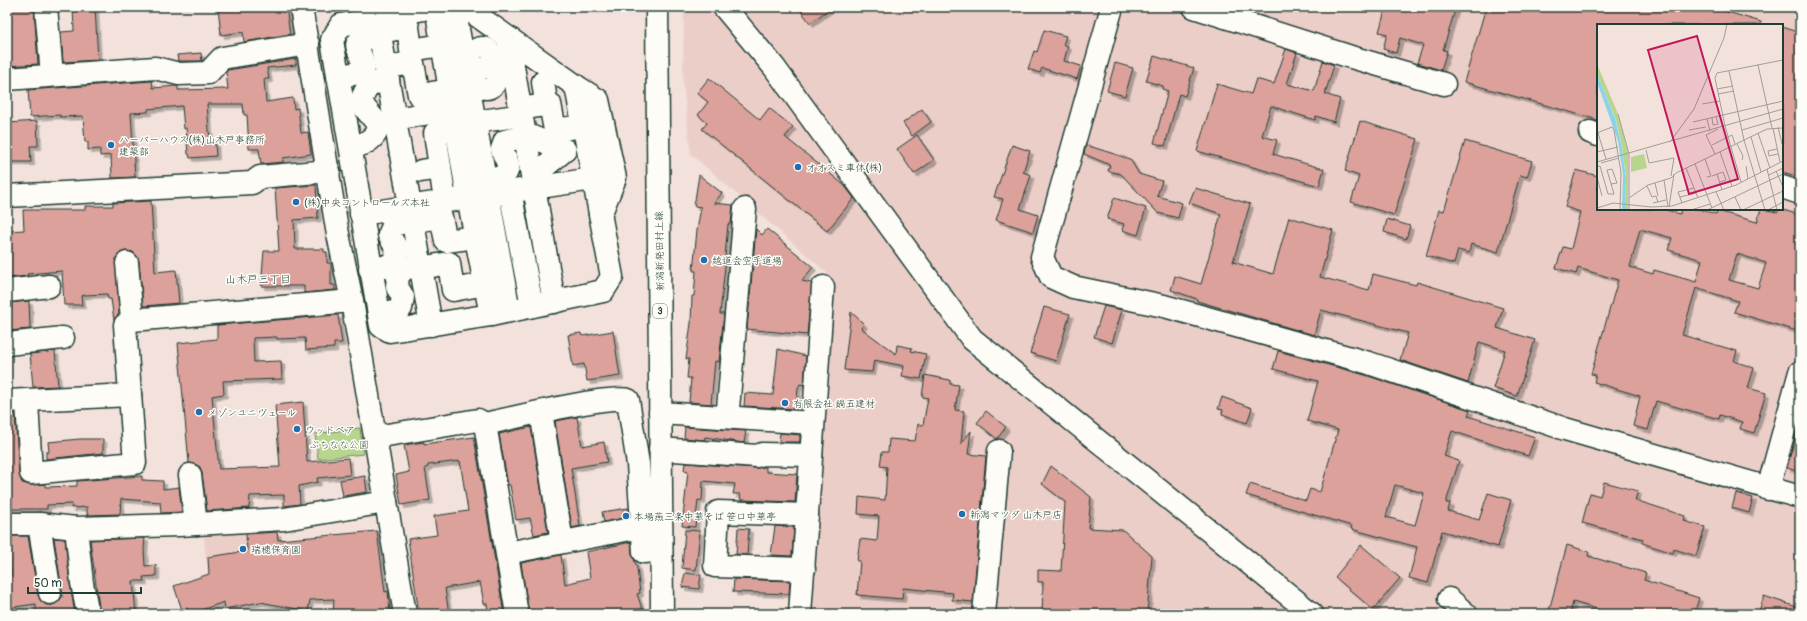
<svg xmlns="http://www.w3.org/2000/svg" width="1807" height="621" font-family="Pangolin,'Klee One',sans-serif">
<defs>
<filter id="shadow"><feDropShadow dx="3.5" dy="3.5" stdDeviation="0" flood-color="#0004"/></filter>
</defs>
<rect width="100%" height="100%" fill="#f3e1db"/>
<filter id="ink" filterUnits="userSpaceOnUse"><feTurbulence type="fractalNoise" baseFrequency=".025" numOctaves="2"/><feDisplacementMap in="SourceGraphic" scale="8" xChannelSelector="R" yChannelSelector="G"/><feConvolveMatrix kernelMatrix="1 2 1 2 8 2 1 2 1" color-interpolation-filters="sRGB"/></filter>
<g filter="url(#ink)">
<g fill="#eccec8" fill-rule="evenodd">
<path d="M684 7H1800V614H806L827 273 691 154 683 84ZM1598 25H1782V209H1598Z"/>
<path d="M277 522 283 569 208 575 203 530Z"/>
</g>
<path fill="#b8d58d" stroke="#6c8960" d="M360 428 363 454 318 459 315 434Z"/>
<g fill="#dba19a" stroke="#1f3d34" fill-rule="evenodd" filter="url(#shadow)">
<path d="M7 7H34L38 64 7 66Z"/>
<path d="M73 7H95L98 60 63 62 61 32 74 31Z"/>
<path d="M218 7H286L290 34 244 42 243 32 221 35Z"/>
<path d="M798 7H832L810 23Z"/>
<path d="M1386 7H1456L1443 50 1447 51 1441 70 1417 63 1423 45 1400 38 1396 53 1383 49 1387 34 1379 32Z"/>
<path d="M1486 7H1721V10L1761 22V25H1598V120L1464 82Z"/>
<path d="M1782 27 1800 33V177L1782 172Z"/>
<path d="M1044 30 1066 36 1063 45 1068 46 1064 61 1081 66 1077 79 1042 68 1040 73 1028 69 1034 51 1037 52Z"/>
<path d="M1286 49 1297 53 1287 84 1314 91 1323 61 1334 65 1325 94 1340 99 1334 122 1316 116 1315 120 1271 106 1262 136 1277 140 1273 154 1324 169 1319 186 1197 151 1217 84 1251 94 1256 79 1274 84Z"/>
<path d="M201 53 202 61H178L177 55Z"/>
<path d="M1154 56 1194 68 1185 96 1179 94 1165 146 1154 143 1168 91 1162 89 1163 86 1146 81Z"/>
<path d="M296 59V65L267 68 269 79H264L266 102 293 98 294 109 298 108 301 133 308 132 311 154 283 158V162L261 164 259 149H249L247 115H244L243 104H207L210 142 215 141 216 156 190 158 189 154H188L186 128 184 129 182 106 148 109V112L131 113 135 177 112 178 111 155 100 156V149L88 150V142H85L83 116 60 117V115L30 117 28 90 152 81 153 88 176 86H178V90L228 89 226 72 228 70Z"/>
<path d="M1115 63 1133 68 1125 96 1107 91Z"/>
<path d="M709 78 760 120 769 108 793 127 785 137 844 185 854 198 827 231 702 129 707 123 698 115 708 102 697 93Z"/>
<path d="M922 109 931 122 912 136 903 123Z"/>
<path d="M37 121 38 146H30L31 162H8L7 123Z"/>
<path d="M1360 121 1418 139 1394 215 1351 202 1359 176 1345 171Z"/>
<path d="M917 135 934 160 914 174 897 149Z"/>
<path d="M1465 141 1532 161 1527 177 1520 175 1498 252 1471 244 1469 253 1458 250 1454 264 1426 256 1439 210 1444 211Z"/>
<path d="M1012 145 1030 151 1023 172 1031 175 1020 209 1038 215 1033 232 996 220 1003 199 994 197Z"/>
<path d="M1086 145 1130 159 1139 174 1162 181 1157 196 1182 203 1178 218 1158 213 1121 174 1108 171 1110 165 1084 154Z"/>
<path d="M1576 170 1598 176V209H1663L1680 214 1681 209H1698L1716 214 1717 211 1757 222 1761 209 1778 212 1780 209 1800 215V321L1797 331 1734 312 1738 301 1696 288 1682 335 1737 351 1734 361 1754 368 1748 388 1766 393 1754 433 1740 429 1742 422 1720 415 1719 419 1656 401 1648 430 1633 426 1640 396 1594 382 1596 375 1591 374 1618 280 1578 268 1576 274 1556 268 1563 247 1571 249 1580 212 1565 207ZM1640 229 1672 238 1668 250 1702 260 1696 282 1654 270 1653 274 1630 267ZM1737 254 1766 263 1758 288 1729 280Z"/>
<path d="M699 175 722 193 714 203 733 205 731 224H728L725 257H726L720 314H724L719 362 715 361 711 404 689 402 691 378H687L689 359H686L691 323 692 296H694L696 271H693L697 230 701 207 694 206Z"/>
<path d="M316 185 318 218 294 220 295 249H324V252H327V263H331V285H335V290L304 293V286H261L264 251H279L275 188Z"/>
<path d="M1195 188 1250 204 1233 262 1273 274 1289 217 1333 230 1320 277 1369 290 1373 274 1416 285 1417 282 1503 308 1497 328 1535 340 1517 396 1493 388 1505 350 1479 342 1468 383 1400 360 1408 333 1321 310 1314 335 1197 301V299L1171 290 1175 276 1201 284 1221 214 1189 203Z"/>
<path d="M1114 198 1146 208 1138 235 1122 230 1124 224 1107 219Z"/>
<path d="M151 201 155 272 176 270 179 303 143 306 139 262 137 256 133 252 126 251 120 253 116 258 119 314 114 320 111 299H108L107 294 85 295 81 296 82 305H64L62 271 27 274 28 276 7 278V231L24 230 23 210H85V206H113V203Z"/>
<path d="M1387 219 1410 226 1406 239 1384 232Z"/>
<path d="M756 229 762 235 767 229 813 267 802 281 812 283 807 335 747 329Z"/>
<path d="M29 301 30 329 7 331V303Z"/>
<path d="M1104 306 1122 310 1112 343 1094 337Z"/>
<path d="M1044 307 1070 314 1056 361 1030 353Z"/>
<path d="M851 312 864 324 861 328 896 354 897 345 912 348 911 351 926 354 921 379 902 376 904 366 874 360 872 372 844 370Z"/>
<path d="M338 315 342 343H334V348L306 350 305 338 277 339V337L253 338 254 362 281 361 282 379 223 381 224 394 212 396 219 469 280 467 275 405 303 402 307 462 348 458 350 475 317 478 318 482 299 486 300 504 284 506V495L250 496 249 508 207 511 202 473 200 467 195 464 189 463 178 343 217 339V325Z"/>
<path d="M613 331 620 376 587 381 584 364 573 366 568 335 581 333 582 336Z"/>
<path d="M778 349 806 356 804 385 800 384 798 388 796 409 744 406 745 393 773 395Z"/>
<path d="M55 351 58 386 33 387 30 354Z"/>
<path d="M1278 351 1365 375 1470 410 1468 416 1535 437 1528 456 1452 431 1444 456 1459 461 1446 503H1450L1448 511 1479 520 1488 493 1511 500 1498 547 1442 531 1428 583 1409 578 1417 547 1351 529 1352 526 1246 495 1250 484 1306 501 1310 489 1320 492 1338 430 1307 421 1318 381 1273 369ZM1395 485 1424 493 1415 525 1386 517Z"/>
<path d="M925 375 950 380V384L959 385 955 410 964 411 961 444 971 431 968 454 986 456 973 602 952 600 953 593 903 588 902 599 857 595 860 561H857L860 539 877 541 879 516 858 514 859 497 885 500 887 467 880 466 882 452H888L889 439 915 441 918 424 923 425 928 398 922 397Z"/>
<path d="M1222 397 1252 408 1247 423 1222 414 1223 410 1218 409Z"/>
<path d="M986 411 1006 427 997 439 977 423Z"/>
<path d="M7 413H15L19 474 22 483 32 485 45 484V487L77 486V481L142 476V480L163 481V489L179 487 182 512 161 513 160 502 121 499 120 514 87 515V507L71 508 72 504 47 505V509H7Z"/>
<path d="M577 417 582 446 604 442 607 462 571 468 580 526 572 528 555 421Z"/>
<path d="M1799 423H1800V472L1787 468Z"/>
<path d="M531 427 548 532 534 535 530 518 516 520 510 485H508L499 434Z"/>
<path d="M685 427 746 431 744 443 705 437 704 440 684 438Z"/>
<path d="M780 433 800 435V442H779Z"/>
<path d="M474 437 504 614H488L487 604H484L480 582 445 588 449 614H419L408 539 437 535 434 516 468 511 460 461 428 465V467L425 468 430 500 401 505 396 475 409 472 404 445 424 442V444Z"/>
<path d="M80 439H103V453L46 459V452H49L48 442Z"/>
<path d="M685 463 756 468 766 467V472L797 474 795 502 741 500 740 494H733L735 484 703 481 702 501 698 500 695 527 682 526 688 471 684 470Z"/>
<path d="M1051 466 1091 497 1088 528 1123 530 1152 556 1147 614H1042L1043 582H1038V570L1061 571 1065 502 1042 484Z"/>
<path d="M365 476 367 492 343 496 340 480Z"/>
<path d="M1604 482 1638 491 1635 500 1685 516 1684 521 1705 527 1696 556 1674 549 1673 553 1642 543 1643 539 1582 523 1590 493 1600 496Z"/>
<path d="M1736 493 1753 498 1749 513 1732 508Z"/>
<path d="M628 508 629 517 604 522 602 512Z"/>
<path d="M775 526 794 527 792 556 771 555Z"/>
<path d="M738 528 749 529 747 555 736 554Z"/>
<path d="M685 530 700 531 696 570 682 568Z"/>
<path d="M377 531 385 592 388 591 390 612 333 614 334 599 310 600 308 611 260 602 225 609 224 602 190 614 187 608 182 610 174 586 209 574 208 557 247 551 246 534 277 532 278 540Z"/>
<path d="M7 536H28L38 595 41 601 46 605H52L58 602 62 597V591L54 538 65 539 70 584 75 614H36V604L7 608V575H11L9 549 7 550Z"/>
<path d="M145 538 144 549 145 566 156 565V576L143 577 144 581H133L136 614H100L90 540Z"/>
<path d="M631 542 632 553 637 568 640 593 637 594 644 614H529L521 563 561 555 565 584 590 578 586 552Z"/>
<path d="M1361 545 1400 578 1373 610 1335 577Z"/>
<path d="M1567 545 1589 552 1588 556 1646 573 1644 580 1699 598 1694 614H1614L1573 602 1570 614H1548Z"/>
<path d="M685 573 701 575 699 589 682 587Z"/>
<path d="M734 579 790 581 789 594 733 592Z"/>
<path d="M1764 596 1800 608V614H1770L1759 611Z"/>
</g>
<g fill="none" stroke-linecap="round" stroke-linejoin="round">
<defs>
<g id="minor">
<path d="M46 7 52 75"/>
<path d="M301 7 337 229 352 301 405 614"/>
<path d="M434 7 341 25 332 40 381 326 390 331 491 315 603 291 612 277 576 86 465 7"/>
<path d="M436 7 468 197 491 315"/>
<path d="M454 7 509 311"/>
<path d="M724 7 774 67 972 339 1312 614"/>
<path d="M1112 7 1042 257 1051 277 1073 287 1164 306 1369 363 1565 429 1800 497"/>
<path d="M1194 7 1351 57 1444 84"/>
<path d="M377 18 431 325"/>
<path d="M380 32 408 27 411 50 442 45"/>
<path d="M508 38 554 302"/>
<circle cx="482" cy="58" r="10"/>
<path d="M386 67 413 63 419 95 450 90"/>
<circle cx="486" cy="78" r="10"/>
<path d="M338 76 360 73 364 68C361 44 343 42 381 36"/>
<path d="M7 79 155 68 179 74 208 73 222 58 308 44"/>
<path d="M543 82 545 95"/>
<path d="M576 86 598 100 615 178 600 215"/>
<path d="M521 109 550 104 555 130 583 126"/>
<path d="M395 119 453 109"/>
<path d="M482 121 522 115"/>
<path d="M1590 132 1598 135"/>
<path d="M525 134 565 150 533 176"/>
<path d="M352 147C366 145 386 133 373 118 368 112 365 109 361 102 366 85 371 83 388 80"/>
<path d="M421 171 440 168"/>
<path d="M486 181C495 179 509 177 508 165 507 159 503 155 502 149L505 141 526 136"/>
<path d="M1782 187 1800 193"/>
<path d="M510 191 532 306"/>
<path d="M7 196 252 183 260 177 329 171"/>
<path d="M445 201 435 133 457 129"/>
<path d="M361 214 593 179"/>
<path d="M127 263 132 320 352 301"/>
<path d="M421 268 449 263 453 290 485 284"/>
<path d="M370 269 384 267 393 263 398 251 389 235 394 224 441 217 446 241 476 237"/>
<path d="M7 291 49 286"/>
<path d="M379 314 395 312 401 308 403 297 397 287 398 275 406 268 421 266"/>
<path d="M7 344 63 338"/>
<path d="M7 401 130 395"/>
<path d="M27 401 31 473 135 463 125 325"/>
<path d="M541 412 562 542"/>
<path d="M660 413 813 423"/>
<path d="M722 417 728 409 745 209"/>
<path d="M485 424 517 614"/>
<path d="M375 437 478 420 485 424C508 419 611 394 628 400L638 464 644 552 661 550"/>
<path d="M660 449 757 456 762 454 811 455"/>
<path d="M190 475 196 524"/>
<path d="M1768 489 1800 372"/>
<path d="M7 524H39L76 528 179 525 284 519 386 502"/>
<path d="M39 524 50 593"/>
<path d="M76 528 82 583 88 614"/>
<path d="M507 553 641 527"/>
<path d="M804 569 715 566 718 512 807 515"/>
<path d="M1449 599 1466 614"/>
<path d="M800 614 823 287"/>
<path d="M984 614 999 451"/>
</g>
<path id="major" d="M657 7 662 614"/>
</defs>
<use href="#minor" stroke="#1f3d34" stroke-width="25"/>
<use href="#major" stroke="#1f3d34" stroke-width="25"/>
<use href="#minor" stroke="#fdfcf7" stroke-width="22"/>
<use href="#major" stroke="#fdfcf7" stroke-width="22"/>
</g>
</g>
<g fill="#1f6fb2" stroke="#fdfcf7" stroke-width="1.5">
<circle cx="111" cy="145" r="4"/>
<circle cx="798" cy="167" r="4"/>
<circle cx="296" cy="202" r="4"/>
<circle cx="704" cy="260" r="4"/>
<circle cx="785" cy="403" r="4"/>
<circle cx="199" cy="412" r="4"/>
<circle cx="297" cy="429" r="4"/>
<circle cx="962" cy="514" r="4"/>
<circle cx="626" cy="516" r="4"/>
<circle cx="243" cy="549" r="4"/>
</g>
<g text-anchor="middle" stroke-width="3" stroke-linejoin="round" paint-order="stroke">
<rect fill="#fdfcf7" stroke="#62766e" stroke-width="1" x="653" y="304" width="14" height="14" rx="3"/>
<g font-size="9" font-weight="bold" fill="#1f3d34">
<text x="660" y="314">3</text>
</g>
<g font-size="10" fill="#1f3d34" stroke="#fdfcf7" text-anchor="start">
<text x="119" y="143">ハーバーハウス(株)山木戸事務所<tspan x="119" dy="12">建築部</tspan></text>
<text x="806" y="171">オオスミ車体(株)</text>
<text x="304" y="206">(株)中央コントロールズ本社</text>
<text x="712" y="264">越道会空手道場</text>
<text x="793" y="407">有限会社 鍋五建材</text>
<text x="207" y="416">メゾンユニヴェール</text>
<text x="305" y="433">ウッドベア</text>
<text x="970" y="518">新潟マツダ 山木戸店</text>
<text x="634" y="520">本場燕三条中華そば 笹口中華亭</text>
<text x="251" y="553">瑞穂保育園</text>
</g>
<g font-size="10" fill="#1f3d34" stroke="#fdfcf7">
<text transform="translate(659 251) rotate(-91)" y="4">新潟新発田村上線</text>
</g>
<g font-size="10" fill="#45634a" stroke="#fdfcf7">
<text x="339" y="448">ぷちなな公園</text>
</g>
<g font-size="11" fill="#1f3d34" stroke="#fdfcf7">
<text x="258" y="283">山木戸三丁目</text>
</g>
</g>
<g transform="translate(1597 24)">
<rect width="186" height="186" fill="#f3e1db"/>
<path d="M0 40 21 90 31 129V186H28L29 153 24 117 18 93 0 50ZM47 130 50 144 34 148V133Z" fill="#b8d58d"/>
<path d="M0 50 18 94 24 119 29 154 28 186H25L26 151 21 117 0 58Z" fill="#88d5e8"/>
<path fill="none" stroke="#9e9f98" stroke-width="1" d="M161 41 175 104M132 47 147 116 168 186M120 65 136 62M121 70 137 67M105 80 123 77M21 90 32 130V186M115 94 116 101 121 100 119 93M110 95 113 107M96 98 186 77M128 102 118 54 120 49 186 36M128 102 144 158M181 103 185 120M176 104 183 138M92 106 109 103M145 106 186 94M0 109 15 103 17 106 24 149 23 186M1 109 9 135M161 109 173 144M131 113 135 111 138 120M154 113 164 148M73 118 97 85 127 14 130 0M140 120 146 132 145 136M115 121 131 113M180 125 171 127 172 132 181 130M49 126 52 139 77 134 74 152M0 128 21 123M123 128 135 162M118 130 109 111 121 105M108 135 114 152 110 153M0 138 186 85M4 139 22 134M98 140 115 184M149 142 151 155M0 143 3 142 11 170H17L10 146 15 145 20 159 14 160M89 144 101 174M170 145 180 186M179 147 186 163M120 150 125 166M172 151 186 144M115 152 126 148 129 156 123 158M0 153 5 172M67 156 71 183M58 159 61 172M50 162 55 173 59 172 61 178M119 168 127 186M83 173 99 169M138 173 144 186M32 174 51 161 74 154 79 149 170 105 186 104M56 179 69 176M85 179 81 168 97 164M72 183 77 150M0 184 16 179 54 183 75 182 139 161 186 137M94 186 113 180M110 186 186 150M146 186 186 167M171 186 186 178"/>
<path fill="#c2185b" fill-opacity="0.15" stroke="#c2185b" stroke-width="2" d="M100 12 141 155 92 170 51 26Z"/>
<rect width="186" height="186" fill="none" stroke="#1f3d34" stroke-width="2"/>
</g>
<rect width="1807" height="621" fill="none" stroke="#fdfcf7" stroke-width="24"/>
<rect x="12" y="12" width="1783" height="597" fill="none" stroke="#1f3d34" stroke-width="1.5" filter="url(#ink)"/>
<path d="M28 587v6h113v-6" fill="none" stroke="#1f3d34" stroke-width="2"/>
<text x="34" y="587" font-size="12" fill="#1f3d34" stroke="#fdfcf7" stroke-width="3" paint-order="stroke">50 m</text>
</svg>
